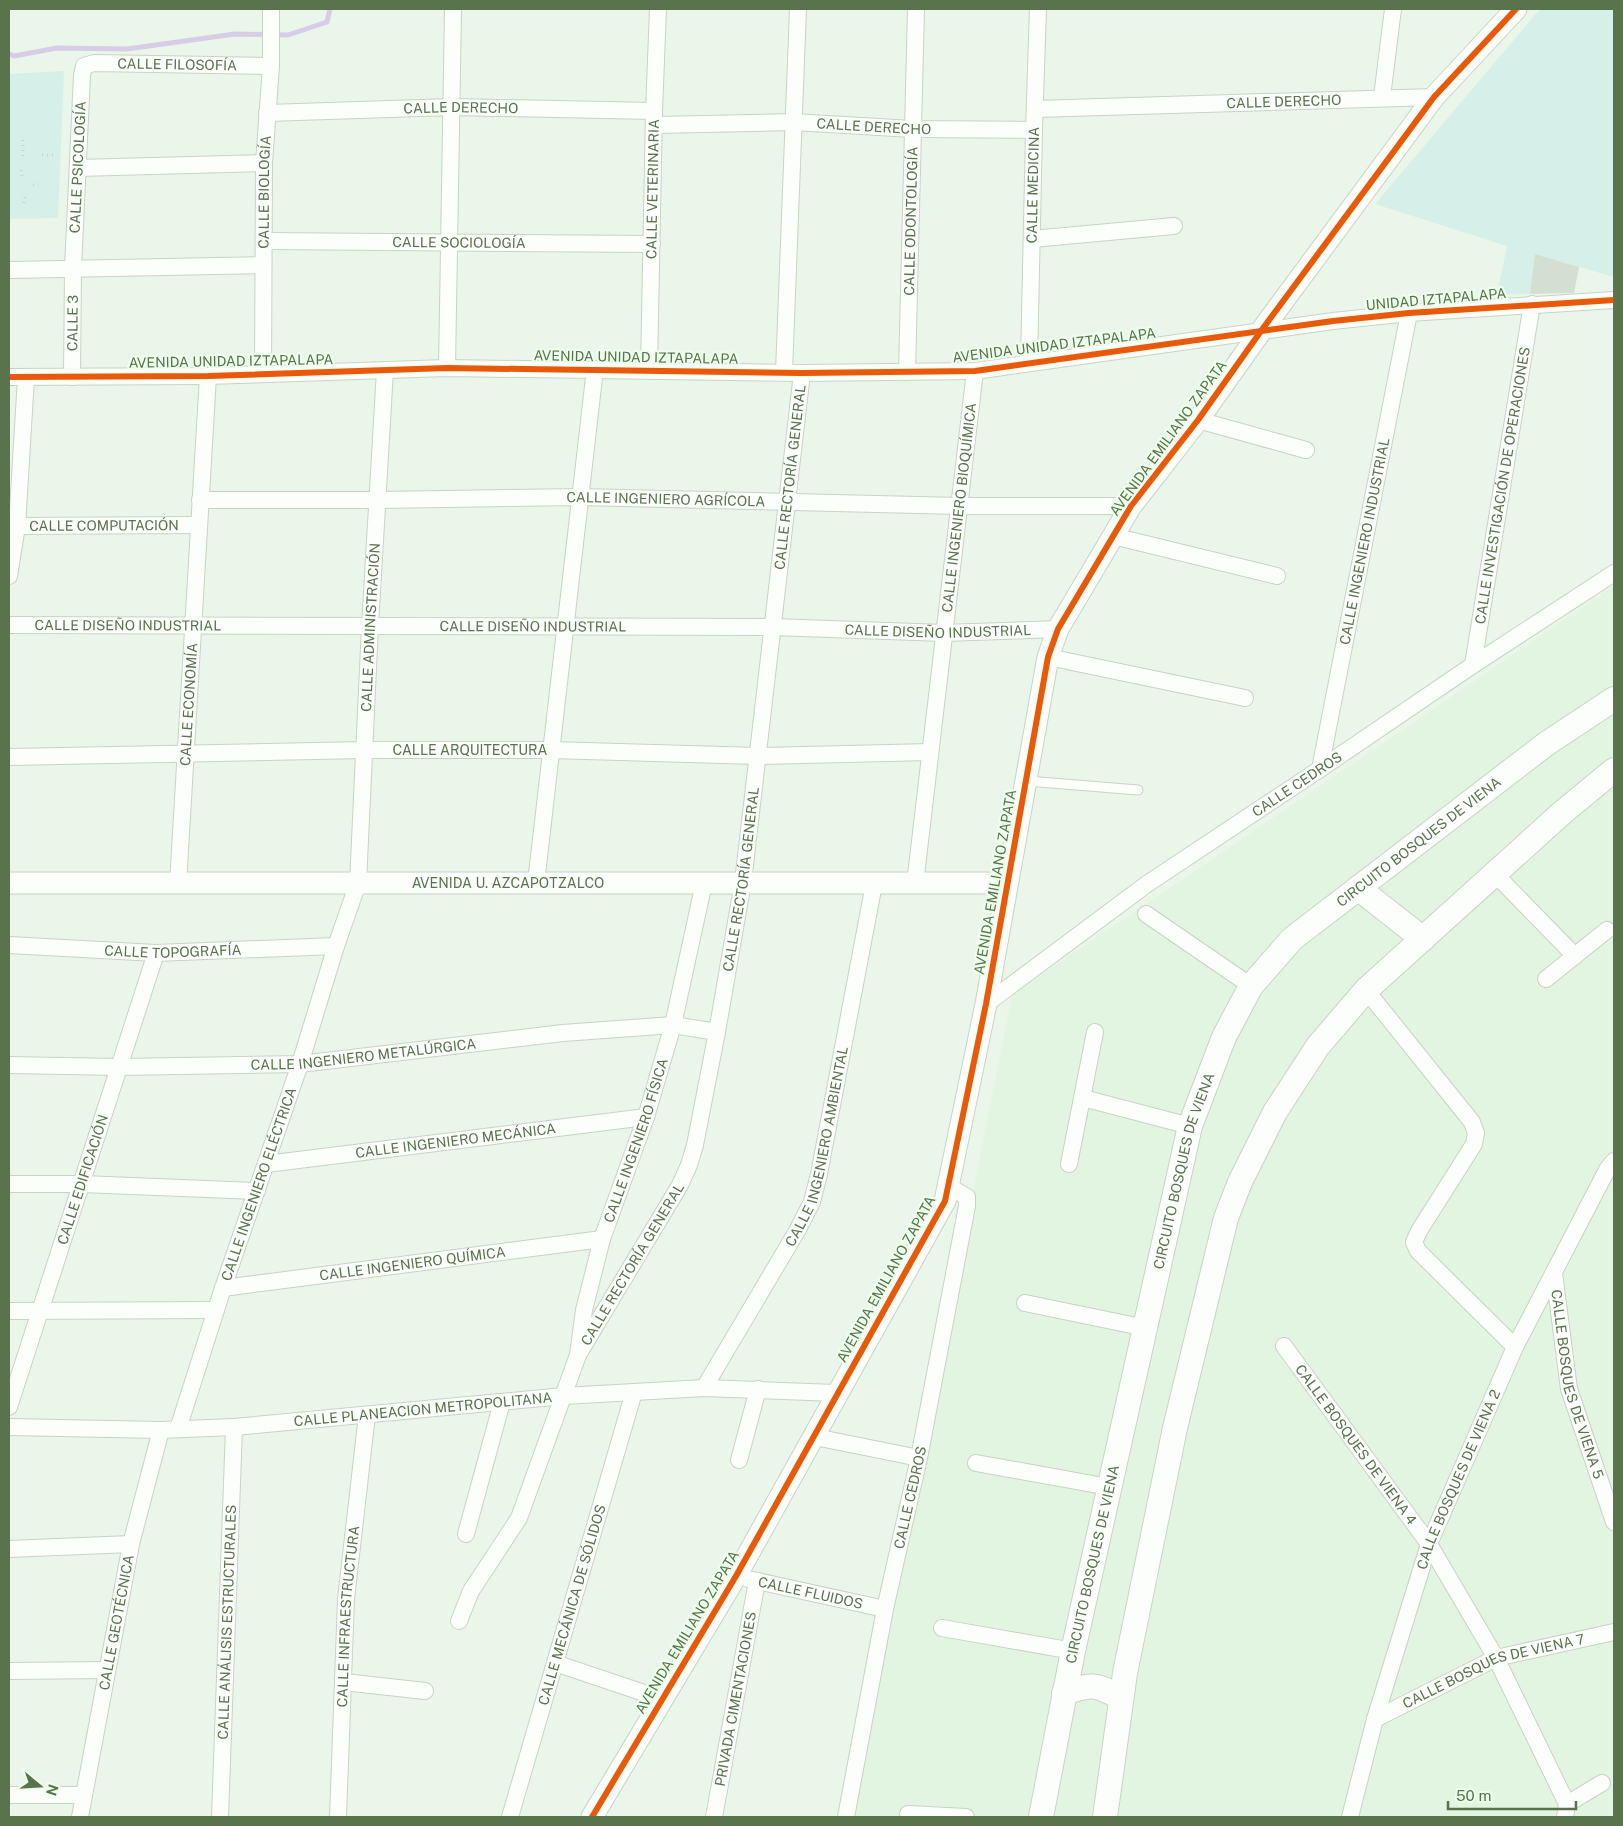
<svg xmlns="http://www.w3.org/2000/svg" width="1623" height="1826" font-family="'Public Sans',sans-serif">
<rect width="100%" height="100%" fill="#ebf6eb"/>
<path fill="#e2f5e1" d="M1614 586V1817H849L1012 995Z"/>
<g fill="#d6efe8">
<path d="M1540 9H1614V277L1535 254 1530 294 1497 295 1507 246 1375 204Z"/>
<path d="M64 71 58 218 9 219V74Z"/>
</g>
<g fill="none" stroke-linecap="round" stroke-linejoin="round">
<path stroke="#d7cde6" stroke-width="5" d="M9 54 14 56 57 48 127 49 235 34 288 35 327 22 330 9"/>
</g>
<path fill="#d3e0d1" d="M1535 254 1579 267 1574 293 1530 294Z"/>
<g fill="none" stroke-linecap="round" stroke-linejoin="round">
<defs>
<path id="service" d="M1027 781 1138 790"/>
<g id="minor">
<path d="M1382 97 1393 9"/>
<path id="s1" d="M1035 109 1434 97"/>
<path id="s2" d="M267 113 451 107 654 111"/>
<path id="s3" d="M655 125 794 122 912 129 1034 130"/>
<path d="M78 168 264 163"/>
<path d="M1032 239 1174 226"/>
<path id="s4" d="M265 241 652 244"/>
<path d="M9 270 263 265"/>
<path id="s5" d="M1029 363 1034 130 1038 9"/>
<path d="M447 368 453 9"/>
<path id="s6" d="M649 370 654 111 658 9"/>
<path d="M784 372 798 9"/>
<path id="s7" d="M907 372 916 9"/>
<path id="s8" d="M263 374 264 163 271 66V9"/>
<path d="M9 377 208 376 447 368 802 373 975 371 1333 321 1409 313 1614 300"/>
<path id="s9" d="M72 377 73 268 82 75 84 66 94 63 271 66"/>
<path d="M1198 420 1306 450"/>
<path id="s10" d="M200 500H378L580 497 959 506H1131"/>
<path id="s11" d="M9 526 199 525"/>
<path d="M1113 536 1277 576"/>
<path d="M9 576 17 526 26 378"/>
<path id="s12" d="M9 625 773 627 944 633 1058 629"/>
<path d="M1048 657 1245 698"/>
<path id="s13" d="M1473 665 1532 304"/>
<path id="s14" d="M9 757 364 750H551L757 756 930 752"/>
<path id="s15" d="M1320 769 1409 313"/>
<path d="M1495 874 1575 956"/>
<path d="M536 883 595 369"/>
<path id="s16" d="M178 884 208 376"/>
<path id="s17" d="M915 884 975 371"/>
<path d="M1146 914 1251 986"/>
<path id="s18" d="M9 945 156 953 336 946"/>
<path d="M1546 979 1607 930"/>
<path d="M1366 990 1472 1122 1476 1133 1474 1144 1419 1231 1414 1242 1418 1251 1515 1347"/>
<path id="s19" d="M986 1004 1147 884 1320 769 1473 665 1614 573"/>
<path id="s20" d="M9 1065 119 1067 300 1064 563 1033 673 1025 717 1032"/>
<path d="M1083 1098 1190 1126"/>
<path id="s21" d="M266 1164 646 1117"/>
<path d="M1069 1164 1095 1032"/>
<path d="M9 1184H82L257 1191"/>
<path id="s22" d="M1554 1273 1569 1389 1614 1522"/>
<path id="s23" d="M223 1288 602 1239"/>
<path d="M1025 1303 1146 1328"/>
<path d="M9 1311 216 1310"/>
<path id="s24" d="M1284 1346 1429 1544 1496 1658 1567 1804"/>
<path id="s25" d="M578 1355 680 1185 689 1165 695 1145 717 1032 743 882 802 373"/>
<path id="s26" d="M704 1388 797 1231 812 1202 819 1174 874 884"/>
<path id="s27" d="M9 1407 156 953"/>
<path id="s28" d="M9 1427 161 1430 234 1427 564 1396 704 1388 836 1393"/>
<path id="s29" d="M178 1429 223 1288 300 1064 336 946 358 883 370 626 385 370"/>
<path d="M815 1437 919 1458"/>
<path d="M739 1460 758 1389"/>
<path d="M976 1463 1109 1487"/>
<path d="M466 1534 502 1402"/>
<path d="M9 1549 131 1544"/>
<path id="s30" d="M748 1579 885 1609"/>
<path id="s31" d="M459 1621 471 1591 519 1518 578 1355 584 1310 602 1239 646 1117 673 1025 704 883"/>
<path d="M942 1628 1073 1651"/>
<path d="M555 1663 662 1699"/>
<path d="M9 1671 107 1670"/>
<path d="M344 1682 425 1691"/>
<path id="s32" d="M1375 1719 1496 1658 1614 1632"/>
<path d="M9 1795H84"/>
<path d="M908 1814 966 1817"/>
<path id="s33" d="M80 1817 131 1544 161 1430"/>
<path id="s34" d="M220 1817 234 1427"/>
<path id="s35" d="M338 1817 346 1599 367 1415"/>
<path id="s36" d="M510 1817 634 1392"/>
<path id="s37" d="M714 1817 757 1581"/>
<path id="s38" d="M846 1817 885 1609 919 1458 967 1206V1197L948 1186"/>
<path id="s39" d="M1350 1817 1375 1719 1429 1544 1515 1347 1608 1168 1614 1161"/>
<path d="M1565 1817 1567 1804 1602 1783"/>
</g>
<g id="tertiary">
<path id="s40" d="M9 883H1006"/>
<path d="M592 1817 736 1576 945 1201 986 1004 1048 657 1058 629 1131 506 1198 420 1261 331 1434 97 1516 9"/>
</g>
<g id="secondary">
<path d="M1358 888 1423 939"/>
<path d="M1064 1693C1091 1684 1095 1683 1121 1698"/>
<path id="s41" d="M1041 1817 1073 1651 1190 1126 1224 1037 1251 986 1292 939 1546 744 1614 699"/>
<path d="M1105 1817 1125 1673 1175 1428 1226 1218 1240 1182 1275 1112 1318 1046 1366 990 1563 812 1614 770"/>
</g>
</defs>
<use href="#service" stroke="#c7d4c3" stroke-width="11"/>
<use href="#minor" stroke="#c7d4c3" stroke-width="18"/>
<use href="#tertiary" stroke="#c7d4c3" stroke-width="23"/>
<use href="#secondary" stroke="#c7d5c4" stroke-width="26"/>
<g stroke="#cbd6c8" stroke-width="3" stroke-dasharray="1 4" stroke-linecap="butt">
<path d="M23 140V160"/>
<path d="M42 155H54"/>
<path d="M21 170 22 176"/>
<path d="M33 185 38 184"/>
<path d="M9 189 12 188"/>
<path d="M24 203 25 197"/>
</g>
<use href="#service" stroke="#fcfefc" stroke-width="9"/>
<use href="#minor" stroke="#fcfefc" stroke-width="16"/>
<use href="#tertiary" stroke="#fcfefc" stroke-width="21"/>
<use href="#secondary" stroke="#fcfefc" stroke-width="24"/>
<defs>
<g id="cycleway">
<path d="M9 377 208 376 447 368 802 373 975 371 1333 321 1409 313 1614 300"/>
<path d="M592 1817 736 1576 945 1201 986 1004 1048 657 1058 629 1131 506 1198 420 1261 331 1434 97 1516 9"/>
</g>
</defs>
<use href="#cycleway" stroke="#edfeec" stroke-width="9"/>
<use href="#cycleway" stroke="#e8590c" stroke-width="6"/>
</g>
<g text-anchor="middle" stroke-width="4.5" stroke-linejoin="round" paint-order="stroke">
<g font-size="14" fill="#59744c" stroke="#edfeec">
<text dy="5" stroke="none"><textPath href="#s9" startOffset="405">CALLE FILOSOFÍA</textPath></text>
<text dy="5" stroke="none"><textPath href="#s1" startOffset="249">CALLE DERECHO</textPath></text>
<text dy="5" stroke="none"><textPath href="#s2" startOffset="194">CALLE DERECHO</textPath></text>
<text dy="5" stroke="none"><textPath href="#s3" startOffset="219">CALLE DERECHO</textPath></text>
<text dy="5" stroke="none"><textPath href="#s9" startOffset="210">CALLE PSICOLOGÍA</textPath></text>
<text dy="5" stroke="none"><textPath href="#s5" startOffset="178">CALLE MEDICINA</textPath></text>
<text dy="5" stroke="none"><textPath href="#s6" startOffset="181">CALLE VETERINARIA</textPath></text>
<text dy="5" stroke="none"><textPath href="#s8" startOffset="182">CALLE BIOLOGÍA</textPath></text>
<text dy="5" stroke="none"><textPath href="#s7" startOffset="151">CALLE ODONTOLOGÍA</textPath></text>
<text dy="5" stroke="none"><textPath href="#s4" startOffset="194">CALLE SOCIOLOGÍA</textPath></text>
<text transform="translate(1436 299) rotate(-5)" y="5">UNIDAD IZTAPALAPA</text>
<text dy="5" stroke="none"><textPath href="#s9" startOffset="54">CALLE 3</textPath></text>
<text transform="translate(1054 345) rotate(-7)" y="5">AVENIDA UNIDAD IZTAPALAPA</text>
<text transform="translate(636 357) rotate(1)" y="5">AVENIDA UNIDAD IZTAPALAPA</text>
<text transform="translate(231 361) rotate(-1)" y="5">AVENIDA UNIDAD IZTAPALAPA</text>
<text transform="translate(1168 438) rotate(-54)" y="5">AVENIDA EMILIANO ZAPATA</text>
<text dy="5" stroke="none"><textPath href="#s25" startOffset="916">CALLE RECTORÍA GENERAL</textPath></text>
<text dy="5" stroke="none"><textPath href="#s13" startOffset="182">CALLE INVESTIGACIÓN DE OPERACIONES</textPath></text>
<text dy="5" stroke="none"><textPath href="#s10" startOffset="466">CALLE INGENIERO AGRÍCOLA</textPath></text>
<text dy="5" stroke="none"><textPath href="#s17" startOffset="379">CALLE INGENIERO BIOQUÍMICA</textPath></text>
<text dy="5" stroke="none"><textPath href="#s11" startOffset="95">CALLE COMPUTACIÓN</textPath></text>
<text dy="5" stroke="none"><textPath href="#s15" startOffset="232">CALLE INGENIERO INDUSTRIAL</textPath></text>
<text dy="5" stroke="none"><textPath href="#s12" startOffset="119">CALLE DISEÑO INDUSTRIAL</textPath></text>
<text dy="5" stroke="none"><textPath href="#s12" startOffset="524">CALLE DISEÑO INDUSTRIAL</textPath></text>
<text dy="5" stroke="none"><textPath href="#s29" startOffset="831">CALLE ADMINISTRACIÓN</textPath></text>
<text dy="5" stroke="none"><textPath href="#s12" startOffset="929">CALLE DISEÑO INDUSTRIAL</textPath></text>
<text dy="5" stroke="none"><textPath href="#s16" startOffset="180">CALLE ECONOMÍA</textPath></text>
<text dy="5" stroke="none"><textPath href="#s14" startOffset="461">CALLE ARQUITECTURA</textPath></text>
<text dy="5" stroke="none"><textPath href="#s19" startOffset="381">CALLE CEDROS</textPath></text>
<text dy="5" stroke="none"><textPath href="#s41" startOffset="1082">CIRCUITO BOSQUES DE VIENA</textPath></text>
<text dy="5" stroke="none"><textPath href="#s25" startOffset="511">CALLE RECTORÍA GENERAL</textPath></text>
<text transform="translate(995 882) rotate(-80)" y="5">AVENIDA EMILIANO ZAPATA</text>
<text dy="5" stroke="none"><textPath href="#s40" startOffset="499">AVENIDA U. AZCAPOTZALCO</textPath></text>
<text dy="5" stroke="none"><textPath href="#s18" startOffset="164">CALLE TOPOGRAFÍA</textPath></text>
<text dy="5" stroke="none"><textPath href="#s20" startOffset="355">CALLE INGENIERO METALÚRGICA</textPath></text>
<text dy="5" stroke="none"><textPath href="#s21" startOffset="191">CALLE INGENIERO MECÁNICA</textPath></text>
<text dy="5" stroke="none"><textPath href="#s31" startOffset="516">CALLE INGENIERO FÍSICA</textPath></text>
<text dy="5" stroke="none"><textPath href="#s26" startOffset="270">CALLE INGENIERO AMBIENTAL</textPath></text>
<text dy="5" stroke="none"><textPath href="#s41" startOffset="662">CIRCUITO BOSQUES DE VIENA</textPath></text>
<text dy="5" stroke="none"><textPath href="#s27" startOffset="239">CALLE EDIFICACIÓN</textPath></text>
<text dy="5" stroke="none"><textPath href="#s29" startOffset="258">CALLE INGENIERO ELÉCTRICA</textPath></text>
<text dy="5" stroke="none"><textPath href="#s23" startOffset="191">CALLE INGENIERO QUÍMICA</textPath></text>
<text dy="5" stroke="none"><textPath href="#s25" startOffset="106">CALLE RECTORÍA GENERAL</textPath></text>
<text transform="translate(886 1279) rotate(-61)" y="5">AVENIDA EMILIANO ZAPATA</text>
<text dy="5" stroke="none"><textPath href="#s22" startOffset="114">CALLE BOSQUES DE VIENA 5</textPath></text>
<text dy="5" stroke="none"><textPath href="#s28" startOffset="415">CALLE PLANEACION METROPOLITANA</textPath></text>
<text dy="5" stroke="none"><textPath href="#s24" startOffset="122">CALLE BOSQUES DE VIENA 4</textPath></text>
<text dy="5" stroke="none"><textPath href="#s39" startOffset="355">CALLE BOSQUES DE VIENA 2</textPath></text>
<text dy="5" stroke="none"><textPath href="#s38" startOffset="326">CALLE CEDROS</textPath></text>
<text dy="5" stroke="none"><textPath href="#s41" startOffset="258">CIRCUITO BOSQUES DE VIENA</textPath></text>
<text dy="5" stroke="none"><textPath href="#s30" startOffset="64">CALLE FLUIDOS</textPath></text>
<text dy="5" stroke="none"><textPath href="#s36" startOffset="221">CALLE MECÁNICA DE SÓLIDOS</textPath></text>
<text dy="5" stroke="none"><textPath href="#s35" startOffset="201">CALLE INFRAESTRUCTURA</textPath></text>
<text dy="5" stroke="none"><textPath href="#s34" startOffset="195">CALLE ANÁLISIS ESTRUCTURALES</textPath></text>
<text dy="5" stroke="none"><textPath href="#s33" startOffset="198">CALLE GEOTÉCNICA</textPath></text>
<text transform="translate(687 1632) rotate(-59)" y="5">AVENIDA EMILIANO ZAPATA</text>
<text dy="5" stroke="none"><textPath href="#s32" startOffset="129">CALLE BOSQUES DE VIENA 7</textPath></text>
<text dy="5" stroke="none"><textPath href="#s37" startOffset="120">PRIVADA CIMENTACIONES</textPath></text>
</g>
</g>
<rect width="1623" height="1826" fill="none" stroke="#59744c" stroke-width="20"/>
<g transform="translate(40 1786) rotate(108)" stroke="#edfeec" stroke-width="4" paint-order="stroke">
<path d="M0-4L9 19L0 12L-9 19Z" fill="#59744c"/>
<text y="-8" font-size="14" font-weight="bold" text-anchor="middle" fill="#59744c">N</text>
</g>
<path d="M1448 1801v8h128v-8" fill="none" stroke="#59744c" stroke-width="2.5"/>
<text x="1456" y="1801" font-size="15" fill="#59744c" stroke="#edfeec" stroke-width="4" paint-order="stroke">50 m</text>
</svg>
